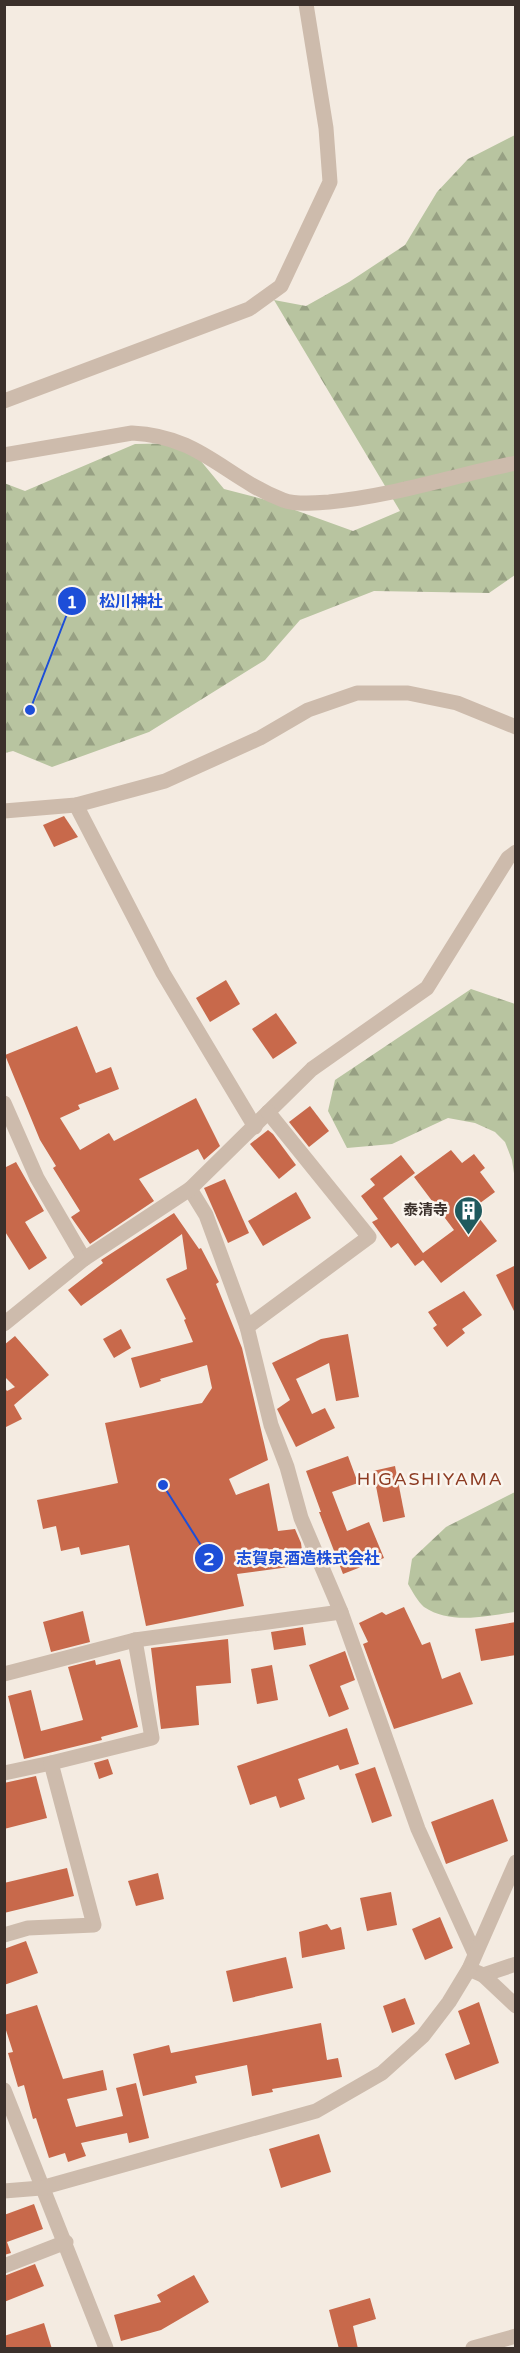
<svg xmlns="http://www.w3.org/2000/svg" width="520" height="2353" font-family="'Varela Round','Noto Sans JP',sans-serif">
<defs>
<pattern id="forest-firs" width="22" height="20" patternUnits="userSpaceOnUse" patternTransform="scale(1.5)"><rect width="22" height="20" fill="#b8c4a0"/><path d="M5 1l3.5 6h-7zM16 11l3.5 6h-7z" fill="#97a083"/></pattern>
</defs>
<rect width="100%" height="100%" fill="#f4ebe1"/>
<g fill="url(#forest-firs)">
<path d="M515 135V575L489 593 374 591 300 620 265 660 149 732 52 767 13 751 5 753 4 483 25 491 135 444 186 443 224 489 270 501 353 531 400 511 274 300 306 306 349 282 405 245 437 192 468 159Z"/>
<path d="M471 989 515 1004V1180L512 1160 505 1142 495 1132 475 1123 448 1118 392 1144 347 1148 328 1111 335 1080Z"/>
<path d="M515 1492V1612C486 1616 451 1625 424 1607 418 1602 412 1591 408 1584L412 1559 446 1527Z"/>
</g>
<g fill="#c8694b">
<path d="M64 816 78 837 54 847 43 825Z"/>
<path d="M226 980 240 1004 210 1022 196 998Z"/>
<path d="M276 1013 297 1043 273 1059 252 1029Z"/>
<path d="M77 1026 96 1073 111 1067 119 1089 78 1105 80 1109 60 1118 80 1150 109 1133 114 1141 196 1098 220 1146 204 1160 198 1149 139 1179 154 1201 90 1244 71 1217 80 1211 53 1168 56 1166 40 1140 5 1055Z"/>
<path d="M310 1106 329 1131 309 1147 289 1122Z"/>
<path d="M268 1130 273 1134 296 1165 279 1179 250 1144Z"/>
<path d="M451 1150 462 1163 474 1154 485 1168 480 1172 495 1192 472 1209 497 1241 441 1283 423 1260 415 1266 398 1243 391 1248 372 1222 378 1219 361 1196 375 1185 370 1179 401 1155 415 1173 383 1198 423 1253 454 1230 414 1177Z"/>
<path d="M16 1162 44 1211 25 1222 47 1258 29 1270 4 1230V1168Z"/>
<path d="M225 1179 249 1233 228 1243 204 1188Z"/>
<path d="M296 1192 311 1218 263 1246 248 1221Z"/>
<path d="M174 1213 199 1249 201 1248 219 1282 216 1284 242 1348 268 1460 229 1479 236 1495 269 1483 278 1531 295 1529 301 1543 304 1565 237 1574 244 1606 146 1626 129 1545 81 1555 79 1547 61 1551 56 1526 43 1529 37 1500 118 1483 105 1423 202 1403 212 1388 207 1365 160 1379 161 1381 140 1388 131 1358 193 1342 184 1320 186 1319 166 1279 187 1269 182 1234 81 1306 68 1290 103 1263 101 1260Z"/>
<path d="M516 1265V1315L496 1275Z"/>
<path d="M464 1291 482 1315 462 1329 465 1333 447 1347 433 1328 437 1325 428 1312Z"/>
<path d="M121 1329 131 1348 114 1358 103 1339Z"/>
<path d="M348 1334 359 1397 336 1401 329 1363 296 1379 312 1414 325 1408 335 1428 296 1447 277 1409 290 1400 272 1363 321 1339Z"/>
<path d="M15 1336 49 1375 14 1405 22 1419 4 1428V1387L7 1391 15 1387 4 1376V1345Z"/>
<path d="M348 1456 358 1483 332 1492 347 1531 369 1522 384 1558 343 1574 319 1512H321L306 1471Z"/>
<path d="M395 1466 405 1517 383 1522 373 1471Z"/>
<path d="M404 1607 422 1645 430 1642 442 1679 460 1672 473 1704 394 1729 363 1644 368 1642 359 1623 382 1612 386 1615Z"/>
<path d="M83 1611 90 1642 51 1652 43 1622Z"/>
<path d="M516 1622V1655L481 1661 475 1629Z"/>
<path d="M303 1627 306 1645 274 1650 271 1632Z"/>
<path d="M228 1639 231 1683 196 1686 199 1725 161 1729 151 1648Z"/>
<path d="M345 1651 355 1680 340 1686 349 1709 329 1717 309 1665Z"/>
<path d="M120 1659 138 1727 101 1737 102 1740 24 1759 8 1696 31 1690 41 1731 83 1720 68 1667 95 1660 96 1665Z"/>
<path d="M272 1665 278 1700 257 1704 251 1669Z"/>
<path d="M347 1728 359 1764 340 1770 338 1765 298 1779 305 1799 280 1808 276 1796 250 1805 237 1766Z"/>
<path d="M108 1759 113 1774 99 1779 94 1763Z"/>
<path d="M375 1767 392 1816 372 1823 355 1774Z"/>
<path d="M36 1776 47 1818 4 1829V1783Z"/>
<path d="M493 1799 508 1841 446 1864 431 1822Z"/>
<path d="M67 1868 74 1896 4 1913V1883Z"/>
<path d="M158 1873 164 1899 136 1906 128 1881Z"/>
<path d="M391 1892 397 1925 367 1931 360 1898Z"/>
<path d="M440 1917 453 1948 425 1960 412 1929Z"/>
<path d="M327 1924 331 1930 341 1927 345 1949 302 1958 299 1932Z"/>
<path d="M26 1941 38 1973 4 1985V1949Z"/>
<path d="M286 1957 293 1988 233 2002 226 1971Z"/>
<path d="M405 1998 415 2024 392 2033 383 2006Z"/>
<path d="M479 2002 499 2063 455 2080 445 2054 470 2044 458 2011Z"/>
<path d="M37 2005 63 2079 103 2070 107 2090 67 2099 76 2127 123 2116 116 2088 136 2083 149 2138 129 2143 127 2133 81 2143 86 2156 68 2162 65 2153 49 2158 36 2118 33 2119 24 2085 18 2087 8 2053 13 2052 4 2024V2015Z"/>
<path d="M321 2023 327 2060 338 2058 342 2077 272 2089 273 2092 252 2096 247 2065 195 2076 197 2083 143 2096 133 2054 169 2045 171 2053Z"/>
<path d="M319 2134 331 2172 281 2188 269 2149Z"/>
<path d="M34 2204 43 2229 7 2242 11 2253 4 2255V2215Z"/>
<path d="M35 2264 44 2286 4 2302V2276Z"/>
<path d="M194 2275 209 2302 161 2330 121 2341 114 2315 161 2302 157 2295Z"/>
<path d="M370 2298 376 2319 353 2326 358 2349H339L329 2310Z"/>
<path d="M44 2323 52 2349H4V2336Z"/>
</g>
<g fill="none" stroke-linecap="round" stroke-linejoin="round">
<g stroke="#cdbbac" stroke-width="15">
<path d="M4 401 249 309 281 286 330 182 326 128 306 4"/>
<path d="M4 455 132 433C201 436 225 478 283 500 296 505 315 503 329 502 393 496 452 476 516 463"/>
<path d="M76 805 163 973 255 1127"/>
<path d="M4 811 76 805 165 781 260 738 308 710 357 693H408L457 703 516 727"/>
<path d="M4 1103 37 1178 84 1259"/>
<path d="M190 1189 206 1215 247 1327 271 1425 287 1467 301 1518 341 1612 418 1829 474 1952"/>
<path d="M4 1324 84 1259 190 1189 312 1069 427 988 508 858 516 852"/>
<path d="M247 1327 369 1237 268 1112"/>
<path d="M4 1674 135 1640"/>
<path d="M4 1773 51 1763"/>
<path d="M4 1935 28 1928 94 1925 51 1763 152 1738 135 1640 341 1612"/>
<path d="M469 1969 483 1975 516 1964"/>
<path d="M483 1975 516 2006"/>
<path d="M4 2090 106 2348"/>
<path d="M4 2191 41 2188 316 2111 382 2073 423 2036 449 2002 469 1969 516 1862"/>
<path d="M4 2266 66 2242"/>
<path d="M473 2348 516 2336"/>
</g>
</g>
<defs>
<symbol id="building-pin" viewBox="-11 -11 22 30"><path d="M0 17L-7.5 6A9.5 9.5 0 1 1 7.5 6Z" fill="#1f5a5e" stroke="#fbf5ee"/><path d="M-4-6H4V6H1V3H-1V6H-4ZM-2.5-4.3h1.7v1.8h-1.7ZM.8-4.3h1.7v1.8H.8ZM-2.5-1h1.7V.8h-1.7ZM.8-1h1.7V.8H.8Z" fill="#fff"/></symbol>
</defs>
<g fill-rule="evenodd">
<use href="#building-pin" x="452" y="1194" width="33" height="45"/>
</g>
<g text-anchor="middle" stroke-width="5" stroke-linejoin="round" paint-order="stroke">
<g font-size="15" font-weight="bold" fill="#3b302b" stroke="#fbf5ee" text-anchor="end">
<text x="448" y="1215">泰清寺</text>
</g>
<g font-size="18" letter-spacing="1.5" fill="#8c3b22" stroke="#fbf5ee">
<text x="430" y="1485">HIGASHIYAMA</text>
</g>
</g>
<path fill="none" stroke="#1d4ed8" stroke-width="2" d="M30 710L72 601M163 1485L209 1558"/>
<g fill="#1d4ed8" stroke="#fbf5ee" stroke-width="2">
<circle cx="30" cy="710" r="6"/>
<circle cx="163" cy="1485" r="6"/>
<circle cx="72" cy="601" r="15"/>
<circle cx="209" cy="1558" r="15"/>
</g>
<g font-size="18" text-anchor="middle" font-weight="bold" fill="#fff">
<text x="72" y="608">1</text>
<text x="209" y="1565">2</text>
</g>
<g font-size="16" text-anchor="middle" font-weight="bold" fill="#1d4ed8" stroke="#fbf5ee" stroke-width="5" stroke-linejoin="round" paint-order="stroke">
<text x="131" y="607">松川神社</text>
<text x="308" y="1564">志賀泉酒造株式会社</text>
</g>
<rect width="520" height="2353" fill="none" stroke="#3b302b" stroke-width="12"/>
</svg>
